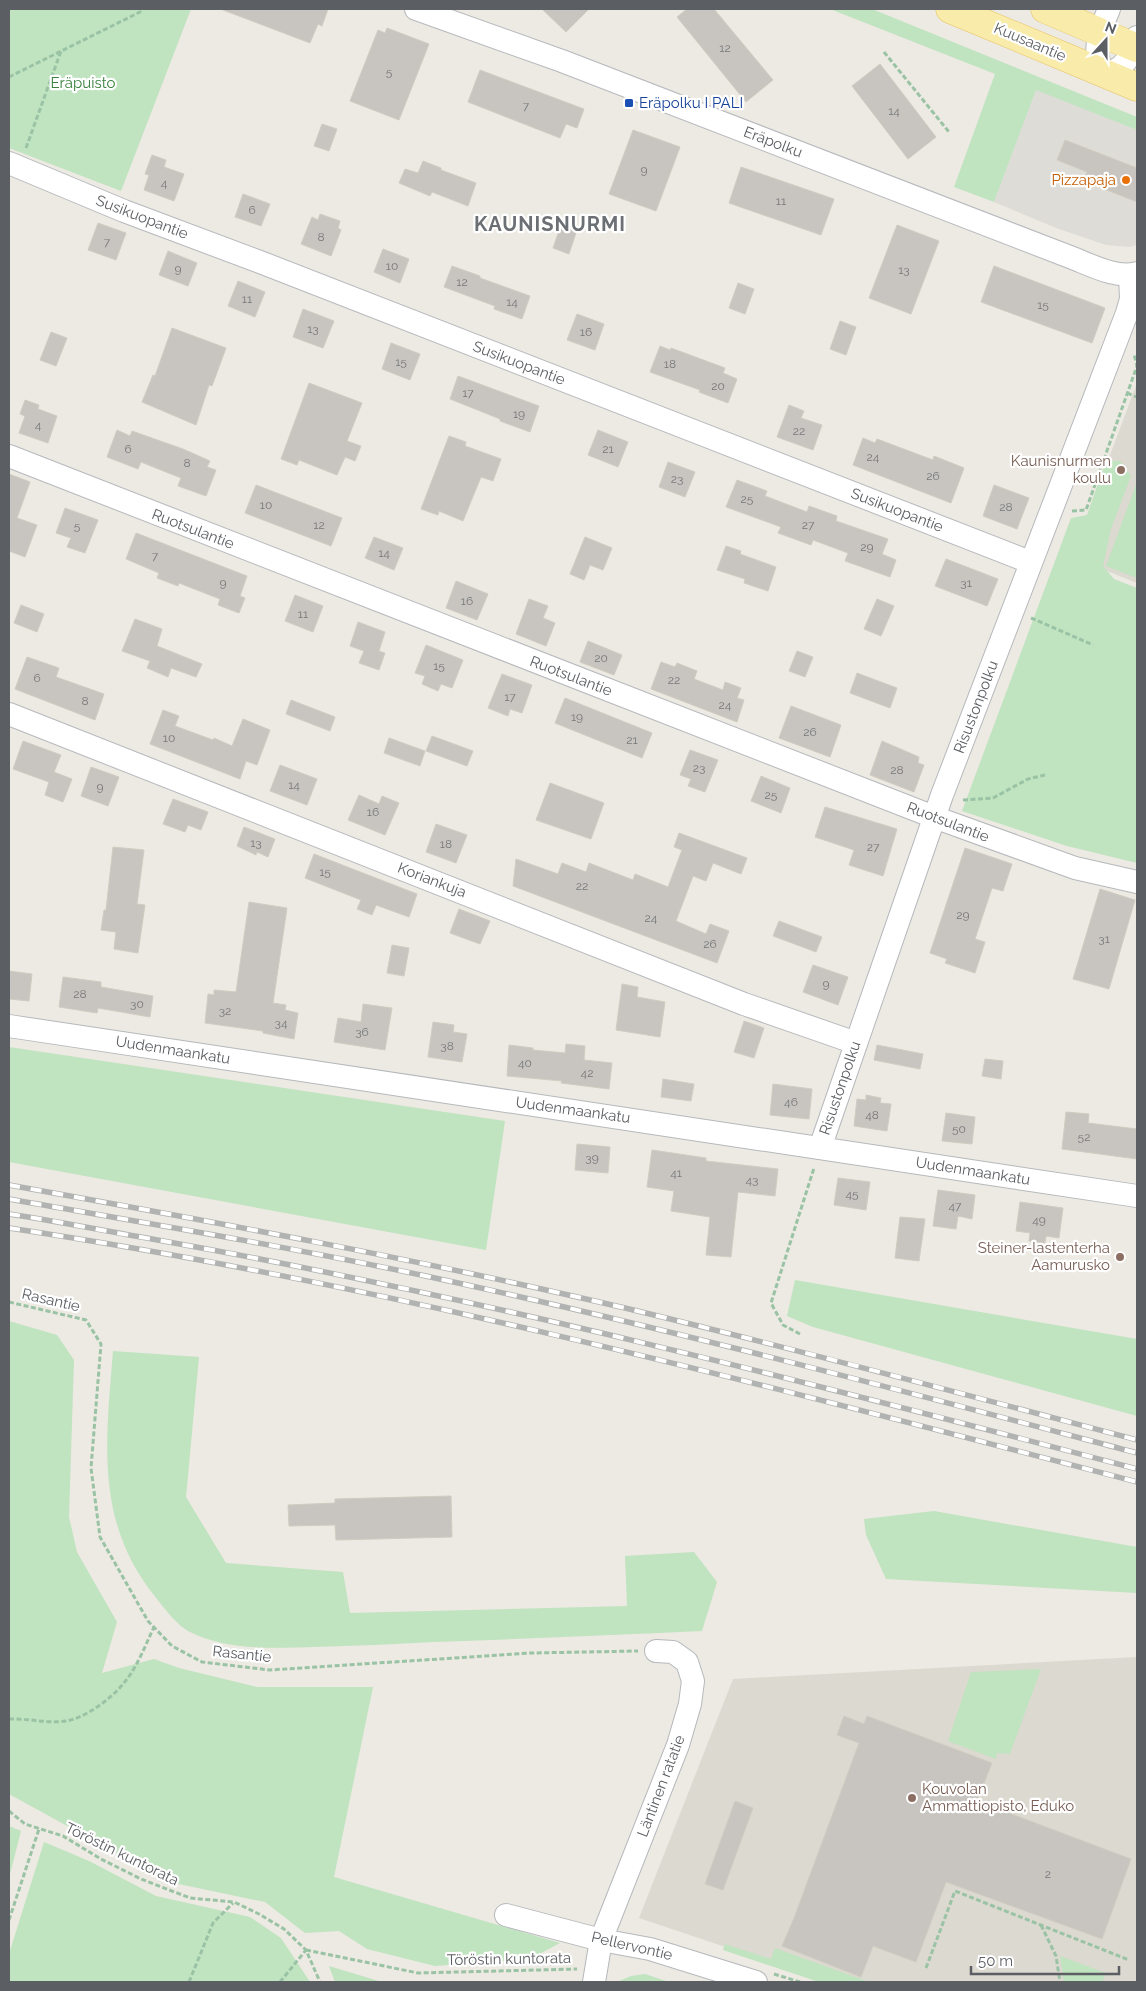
<svg xmlns="http://www.w3.org/2000/svg" width="1146" height="1991" font-family="Raleway,sans-serif">
<rect width="100%" height="100%" fill="#eceae2"/>
<path fill="#dedcd7" d="M1036 89 1137 130V245L1129 247 1106 245 1056 228 994 202Z"/>
<g fill="#dcd9d0">
<path d="M1137 383V583L1072 557Z"/>
<path d="M1137 1657V1982H830L639 1918 733 1679Z"/>
</g>
<g fill="#c0e3c0">
<path d="M9 9H191L121 191 9 148Z"/>
<path d="M830 9H872L1137 117V130L1036 90 994 202 954 187 995 74Z"/>
<path d="M1106 461H1120L1131 476 1111 529 1103 566 1114 579 1137 588V863L1067 846 962 811 1071 518 1087 515Z"/>
<path d="M1137 482V578L1106 566Z"/>
<path d="M9 1047 505 1121 486 1250 9 1162Z"/>
<path d="M795 1280 1137 1339V1416L813 1327 787 1316Z"/>
<path d="M9 1321 57 1335 74 1360 69 1517 77 1552 117 1622 102 1673 154 1659 179 1668 257 1687H373L334 1877 560 1943 530 1959 435 1966 367 1949 339 1931 305 1933 265 1902 169 1882 9 1794Z"/>
<path d="M113 1351 199 1357 186 1497 226 1563 343 1572 350 1613 627 1606 625 1556 694 1552 717 1582 702 1631C612 1635 523 1639 434 1642 394 1644 354 1646 314 1647 273 1648 226 1651 188 1631 176 1624 165 1609 157 1599 94 1523 106 1441 113 1351Z"/>
<path d="M934 1511 1137 1547V1593L886 1579 866 1535 864 1519Z"/>
<path d="M1041 1669 1010 1754 997 1753 996 1759 948 1741 971 1672Z"/>
<path d="M9 1826 21 1831 9 1878Z"/>
<path d="M44 1842 89 1861 156 1896 250 1917 281 1938 310 1982H9V1954Z"/>
<path d="M725 1944 771 1959 775 1948 869 1982H819L723 1950Z"/>
<path d="M1060 1956 1106 1973 1102 1982H1064Z"/>
<path d="M329 1966 382 1982H335Z"/>
<path d="M645 1974 669 1982H617L631 1976Z"/>
</g>
<g fill="#c8c5c0" stroke="#d1ccc1">
<path d="M223 9H328L322 26 318 24 310 43 223 10Z"/>
<path d="M542 9H589L566 32Z"/>
<path d="M687 9H714L773 80 746 102 677 17Z"/>
<path d="M387 28 429 44 399 120 350 101 378 30 385 33Z"/>
<path d="M880 64 936 137 908 159 852 86Z"/>
<path d="M480 70 584 109 577 128 566 124 560 138 468 102Z"/>
<path d="M322 124 337 129 329 151 314 146Z"/>
<path d="M633 130 680 147 656 211 609 194Z"/>
<path d="M1065 140 1137 168V202L1084 181 1087 172 1057 160Z"/>
<path d="M152 155 166 160 164 167 184 174 174 201 144 190 149 175 145 174Z"/>
<path d="M423 161 441 168V170L476 183 468 206 432 192 430 196 399 183 405 169 418 173Z"/>
<path d="M741 167 834 199 821 235 729 203Z"/>
<path d="M243 194 270 204 261 226 235 217Z"/>
<path d="M320 214 340 221 338 228 341 230 331 256 301 244 312 217 318 220Z"/>
<path d="M98 223 126 233 116 260 88 250Z"/>
<path d="M561 225 577 230 569 254 553 248Z"/>
<path d="M897 225 939 241 911 314 869 298Z"/>
<path d="M383 249 409 259 400 283 374 272Z"/>
<path d="M168 251 197 263 188 286 159 275Z"/>
<path d="M452 266 480 276V278L530 296 522 319 494 309 495 306 444 287Z"/>
<path d="M994 266 1105 308 1092 343 981 302Z"/>
<path d="M238 281 265 292 255 317 228 306Z"/>
<path d="M738 283 754 289 745 314 729 308Z"/>
<path d="M303 309 334 321 323 348 293 337Z"/>
<path d="M577 314 604 324 595 350 567 340Z"/>
<path d="M840 321 856 327 846 355 830 349Z"/>
<path d="M172 328 226 348 212 386 209 385 196 425 142 402 153 375 155 376Z"/>
<path d="M51 332 67 338 56 366 40 360Z"/>
<path d="M391 343 420 354 410 380 382 369Z"/>
<path d="M660 346 670 350 671 348 725 368 723 373 737 379 728 403 699 392 700 390 650 372Z"/>
<path d="M458 376 539 406 530 432 500 421V419L450 399Z"/>
<path d="M309 383 362 403 347 441 361 446 355 461 345 457 337 475 299 460 297 465 281 459Z"/>
<path d="M25 400 39 405 38 409 57 416 48 443 19 433 25 416 20 414Z"/>
<path d="M789 405 804 411 801 418 822 425 813 450 777 437Z"/>
<path d="M117 430 130 436 132 431 183 449 210 461 207 467 216 470 206 496 178 486 181 478 141 462 138 469 107 457Z"/>
<path d="M598 430 628 442 618 467 588 455Z"/>
<path d="M449 436 466 442 465 446 501 459 493 481 481 477 463 521 439 511 438 515 421 509Z"/>
<path d="M863 438 875 443 877 439 933 460 934 456 964 468 951 503 853 465Z"/>
<path d="M668 462 695 472 685 497 659 487Z"/>
<path d="M9 474 30 482 17 518 37 525 25 557 9 551Z"/>
<path d="M737 480 767 491 765 496 807 512 809 506 837 516 836 521 888 539 882 554 896 560 890 577 845 561 848 553 813 540 811 545 778 533 781 527 726 507Z"/>
<path d="M256 485 342 518 331 546 245 513Z"/>
<path d="M994 485 1029 498 1017 529 983 516Z"/>
<path d="M65 508 98 520 85 553 67 547 71 538 56 533Z"/>
<path d="M136 533 247 576 240 596 245 598 239 613 218 605 220 599 179 583 178 586 157 578 159 573 126 559Z"/>
<path d="M374 537 403 548 394 570 365 558Z"/>
<path d="M585 537 612 548 603 570 590 565 584 580 570 574Z"/>
<path d="M726 546 741 551 740 554 776 567 768 591 744 583 745 579 717 570Z"/>
<path d="M946 559 998 579 987 606 935 586Z"/>
<path d="M456 581 488 594 477 620 446 608Z"/>
<path d="M295 595 323 606 313 632 285 621Z"/>
<path d="M529 599 548 606 543 618 555 623 546 646 516 634Z"/>
<path d="M877 599 894 606 881 636 864 629Z"/>
<path d="M21 605 44 614 37 632 14 623Z"/>
<path d="M135 619 162 629 157 646 202 664 196 677 171 668 168 677 147 668 150 661 122 651Z"/>
<path d="M358 622 385 632 379 651 385 653 379 670 359 663 364 651 350 646Z"/>
<path d="M588 641 622 655 614 675 580 662Z"/>
<path d="M426 645 463 660 452 688 441 684 438 691 422 684 425 676 415 673Z"/>
<path d="M797 651 813 657 805 677 789 671Z"/>
<path d="M27 657 59 668 56 677 104 694 95 720 15 689Z"/>
<path d="M661 662 675 667 677 663 697 671 694 679 723 690 725 682 741 688 737 698 744 700 737 722 651 689Z"/>
<path d="M857 673 897 688 890 708 850 693Z"/>
<path d="M502 674 532 685 522 713 510 709 508 716 488 708Z"/>
<path d="M565 698 652 733 642 758 555 723Z"/>
<path d="M291 700 335 717 330 731 286 714Z"/>
<path d="M791 706 841 725 830 757 779 738Z"/>
<path d="M163 710 179 716 175 726 213 740 214 738 232 746 243 719 270 730 257 765 246 761 240 779 150 744Z"/>
<path d="M432 736 473 751 467 766 426 751Z"/>
<path d="M389 738 425 751 420 766 384 753Z"/>
<path d="M23 741 61 755 54 772 72 779 63 802 45 795 49 782 13 769Z"/>
<path d="M882 741 919 757 918 763 924 765 914 792 870 775Z"/>
<path d="M690 750 718 760 705 792 688 786 691 779 680 775Z"/>
<path d="M280 765 317 779 307 805 270 791Z"/>
<path d="M91 767 119 777 108 806 81 796Z"/>
<path d="M761 776 790 788 781 813 751 801Z"/>
<path d="M550 783 604 803 591 839 536 820Z"/>
<path d="M359 795 379 804 382 796 399 803 385 835 348 820Z"/>
<path d="M173 799 208 812 201 830 188 825 185 832 163 824Z"/>
<path d="M825 807 897 829 883 876 849 865 854 850 815 837Z"/>
<path d="M436 824 467 835 456 863 426 852Z"/>
<path d="M244 827 275 839 268 857 257 852 256 855 237 846Z"/>
<path d="M679 833 747 858 741 874 713 863 706 881 693 876 676 921 706 934 710 924 729 931 717 963 513 886 516 859 558 874 562 863 586 872 589 863 633 880 635 874 668 887 682 850 674 847Z"/>
<path d="M113 847 144 850 137 904 145 905 138 953 114 949 116 932 101 930 104 910H106Z"/>
<path d="M965 848 1012 864 1003 891 992 888 975 939 985 942 975 973 945 963 947 959 930 953Z"/>
<path d="M314 854 417 894 409 917 376 905 372 915 357 909 361 900 305 878Z"/>
<path d="M1100 889 1135 900 1109 989 1073 979Z"/>
<path d="M249 902 287 908 273 1003 286 1005 285 1010 298 1013 294 1039 263 1033V1031L205 1023 208 994 214 995V990L236 992Z"/>
<path d="M459 909 490 921 480 944 450 933Z"/>
<path d="M779 921 822 937 816 952 773 936Z"/>
<path d="M392 945 409 948 404 976 387 973Z"/>
<path d="M813 965 848 977 838 1005 803 992Z"/>
<path d="M9 971 32 974 29 1001 9 999Z"/>
<path d="M63 977 101 982V987L153 996 150 1017 98 1008 97 1013 59 1007Z"/>
<path d="M622 984 638 987 637 997 665 1002 660 1037 616 1030Z"/>
<path d="M363 1004 392 1008 385 1050 334 1042 338 1018 361 1022Z"/>
<path d="M744 1021 764 1028 754 1058 734 1052Z"/>
<path d="M433 1022 454 1025 453 1032 467 1034 462 1062 428 1057Z"/>
<path d="M566 1044 585 1046 584 1060 612 1063 609 1089 561 1083 562 1081 507 1076 509 1045 533 1048V1050L565 1053Z"/>
<path d="M877 1045 923 1054 920 1069 874 1060Z"/>
<path d="M985 1059 1003 1061 1001 1079 982 1076Z"/>
<path d="M663 1079 694 1084 691 1101 661 1097Z"/>
<path d="M773 1084 812 1089 809 1119 770 1115Z"/>
<path d="M866 1095 881 1098 880 1103 891 1104 887 1131 854 1126 857 1099 866 1100Z"/>
<path d="M1066 1112 1089 1114 1088 1123 1137 1129V1159L1062 1149Z"/>
<path d="M946 1113 975 1117 972 1144 942 1141Z"/>
<path d="M577 1144 610 1147 608 1173 575 1170Z"/>
<path d="M652 1150 706 1158V1161L778 1169 775 1196 738 1192 731 1257 706 1255 710 1217 671 1211 674 1191 647 1187Z"/>
<path d="M838 1178 870 1182 866 1210 834 1205Z"/>
<path d="M938 1190 975 1195 972 1219 958 1216 956 1229 933 1226Z"/>
<path d="M1020 1202 1063 1208 1059 1238 1046 1236 1045 1243 1029 1241 1030 1233 1016 1231Z"/>
<path d="M900 1217 925 1219 919 1261 895 1258Z"/>
<path d="M451 1496 452 1537 336 1540 335 1525 289 1526 288 1505 335 1503V1499Z"/>
<path d="M844 1716 864 1724 867 1716 992 1763 977 1801 1131 1859 1102 1939 946 1882 916 1962 873 1946 861 1977 782 1946 794 1918 859 1743 837 1735Z"/>
<path d="M735 1801 753 1808 723 1890 705 1884Z"/>
</g>
<g fill="none" stroke-linecap="round" stroke-linejoin="round">
<defs>
<g id="minor">
<path d="M416 9 562 61 1070 257C1091 265 1116 279 1137 273"/>
<path d="M1109 9C1100 30 1090 54 1105 74 1126 69 1130 56 1137 37"/>
<path d="M9 163 124 211 260 262 1030 562"/>
<path d="M9 456 934 817 1075 868 1137 882"/>
<path d="M9 714 744 1004 856 1043"/>
<path d="M9 1026 1137 1196"/>
<path d="M820 1148 942 795 1127 313 1131 299 1130 275"/>
<path d="M506 1915 601 1940 650 1949 756 1982"/>
<path d="M594 1982 601 1940 678 1745 690 1704 693 1681 687 1662 673 1652 656 1651"/>
</g>
<g id="major">
<path d="M950 9 1137 87"/>
<path d="M1045 9 1137 48"/>
</g>
</defs>
<use href="#minor" stroke="#b5b8bc" stroke-width="24"/>
<use href="#major" stroke="#e7c060" stroke-width="29"/>
<g stroke="#9ac3a5" stroke-width="3" stroke-dasharray="5 2.5" stroke-linecap="butt">
<path d="M884 52 949 132"/>
<path d="M9 77 140 12 141 9"/>
<path d="M26 148 61 51"/>
<path d="M1127 393 1137 397"/>
<path d="M1072 511 1086 510 1137 366 1134 354"/>
<path d="M1031 618 1093 645"/>
<path d="M963 800 993 798 1028 779 1045 775"/>
<path d="M9 1302 86 1320 101 1344 91 1468 100 1537 148 1621 172 1646 202 1662 270 1670 531 1653 638 1651"/>
<path d="M800 1334 783 1325 771 1303 814 1168"/>
<path d="M9 1719C28 1718 47 1724 66 1721 85 1718 111 1699 123 1684 137 1668 145 1646 154 1627"/>
<path d="M9 1811 25 1824 63 1836 101 1859 141 1879 190 1898 234 1902 259 1914 284 1929 306 1950 320 1982"/>
<path d="M9 1920 39 1829"/>
<path d="M1041 1925 1056 1956 1060 1982"/>
<path d="M306 1950 418 1973 577 1969"/>
<path d="M926 1968 955 1891 1129 1960"/>
<path d="M774 1974 800 1982"/>
<path d="M189 1982 213 1923 233 1903"/>
<path d="M280 1982 306 1950"/>
</g>
<use href="#minor" stroke="#fff" stroke-width="22"/>
<use href="#major" stroke="#f9ecaa" stroke-width="28"/>
<defs>
<g id="rail">
<path d="M9 1185C215 1222 421 1260 625 1308 796 1349 967 1395 1137 1440"/>
<path d="M9 1199C146 1223 284 1246 421 1275 661 1326 899 1390 1137 1453"/>
<path d="M9 1214C57 1221 104 1231 152 1239 485 1298 811 1383 1137 1469"/>
<path d="M9 1228C391 1285 764 1385 1137 1482"/>
</g>
</defs>
<use href="#rail" stroke="#b1b2b2" stroke-width="5.5"/>
<use href="#rail" stroke="#fff" stroke-width="4" stroke-dasharray="11" stroke-linecap="butt"/>
</g>
<rect fill="#1a4fb4" stroke="#fff" stroke-width="2" x="624" y="98" width="10" height="10" rx="2.5"/>
<circle fill="#e8710a" stroke="#fff" stroke-width="2" cx="1126" cy="180" r="5"/>
<g fill="#8d6e63" stroke="#fff" stroke-width="2">
<circle cx="1121" cy="470" r="5"/>
<circle cx="1120" cy="1257" r="5"/>
<circle cx="912" cy="1798" r="5"/>
</g>
<g text-anchor="middle" stroke-width="4.5" stroke-linejoin="round" paint-order="stroke">
<g font-size="12" fill="#76787a">
<text x="725" y="52">12</text>
<text x="389" y="76">5</text>
<text x="526" y="110">7</text>
<text x="894" y="115">14</text>
<text x="644" y="174">9</text>
<text x="164" y="187">4</text>
<text x="781" y="205">11</text>
<text x="252" y="214">6</text>
<text x="321" y="241">8</text>
<text x="107" y="246">7</text>
<text x="392" y="270">10</text>
<text x="178" y="273">9</text>
<text x="904" y="274">13</text>
<text x="462" y="286">12</text>
<text x="247" y="303">11</text>
<text x="512" y="306">14</text>
<text x="1043" y="309">15</text>
<text x="313" y="333">13</text>
<text x="586" y="336">16</text>
<text x="401" y="366">15</text>
<text x="670" y="368">18</text>
<text x="718" y="390">20</text>
<text x="468" y="397">17</text>
<text x="519" y="418">19</text>
<text x="38" y="429">4</text>
<text x="799" y="435">22</text>
<text x="128" y="453">6</text>
<text x="608" y="453">21</text>
<text x="873" y="461">24</text>
<text x="187" y="467">8</text>
<text x="933" y="480">26</text>
<text x="677" y="483">23</text>
<text x="747" y="503">25</text>
<text x="266" y="509">10</text>
<text x="1006" y="511">28</text>
<text x="319" y="529">12</text>
<text x="808" y="529">27</text>
<text x="77" y="530">5</text>
<text x="867" y="551">29</text>
<text x="384" y="557">14</text>
<text x="155" y="560">7</text>
<text x="223" y="587">9</text>
<text x="966" y="587">31</text>
<text x="467" y="605">16</text>
<text x="303" y="618">11</text>
<text x="601" y="662">20</text>
<text x="439" y="670">15</text>
<text x="37" y="682">6</text>
<text x="674" y="684">22</text>
<text x="510" y="701">17</text>
<text x="85" y="705">8</text>
<text x="725" y="709">24</text>
<text x="577" y="721">19</text>
<text x="810" y="736">26</text>
<text x="169" y="742">10</text>
<text x="632" y="744">21</text>
<text x="699" y="772">23</text>
<text x="897" y="774">28</text>
<text x="294" y="789">14</text>
<text x="100" y="791">9</text>
<text x="771" y="799">25</text>
<text x="373" y="816">16</text>
<text x="256" y="847">13</text>
<text x="446" y="848">18</text>
<text x="873" y="851">27</text>
<text x="325" y="876">15</text>
<text x="582" y="890">22</text>
<text x="963" y="919">29</text>
<text x="651" y="922">24</text>
<text x="1104" y="943">31</text>
<text x="710" y="948">26</text>
<text x="826" y="988">9</text>
<text x="80" y="998">28</text>
<text x="137" y="1008">30</text>
<text x="225" y="1015">32</text>
<text x="281" y="1027">34</text>
<text x="362" y="1036">36</text>
<text x="447" y="1050">38</text>
<text x="525" y="1067">40</text>
<text x="587" y="1077">42</text>
<text x="791" y="1106">46</text>
<text x="872" y="1119">48</text>
<text x="959" y="1133">50</text>
<text x="1084" y="1141">52</text>
<text x="592" y="1162">39</text>
<text x="676" y="1177">41</text>
<text x="752" y="1184">43</text>
<text x="852" y="1198">45</text>
<text x="955" y="1210">47</text>
<text x="1039" y="1224">49</text>
<text x="1048" y="1878">2</text>
</g>
<g font-size="15" fill="#5b5e62" stroke="#fff">
<text transform="translate(1030 42) rotate(23)" y="5">Kuusaantie</text>
<text transform="translate(773 142) rotate(21)" y="5">Eräpolku</text>
<text transform="translate(142 217) rotate(21)" y="5">Susikuopantie</text>
<text transform="translate(519 363) rotate(21)" y="5">Susikuopantie</text>
<text transform="translate(897 510) rotate(21)" y="5">Susikuopantie</text>
<text transform="translate(193 529) rotate(21)" y="5">Ruotsulantie</text>
<text transform="translate(571 676) rotate(21)" y="5">Ruotsulantie</text>
<text transform="translate(976 707) rotate(-69)" y="5">Risustonpolku</text>
<text transform="translate(948 822) rotate(21)" y="5">Ruotsulantie</text>
<text transform="translate(432 880) rotate(21)" y="5">Koriankuja</text>
<text transform="translate(173 1050) rotate(9)" y="5">Uudenmaankatu</text>
<text transform="translate(840 1088) rotate(-71)" y="5">Risustonpolku</text>
<text transform="translate(573 1110) rotate(8)" y="5">Uudenmaankatu</text>
<text transform="translate(973 1171) rotate(9)" y="5">Uudenmaankatu</text>
<text transform="translate(51 1300) rotate(13)" y="5">Rasantie</text>
<text transform="translate(242 1654) rotate(6)" y="5">Rasantie</text>
<text transform="translate(661 1786) rotate(-69)" y="5">Läntinen ratatie</text>
<text transform="translate(122 1854) rotate(26)" y="5">Töröstin kuntorata</text>
<text transform="translate(632 1946) rotate(13)" y="5">Pellervontie</text>
<text transform="translate(509 1959) rotate(-1)" y="5">Töröstin kuntorata</text>
</g>
<g font-size="15" fill="#3a813d" stroke="#fff">
<text x="83" y="88">Eräpuisto</text>
</g>
<g font-size="15" fill="#164399" stroke="#fff" text-anchor="start">
<text x="639" y="108">Eräpolku I PALI</text>
</g>
<g font-size="15" fill="#c56008" stroke="#fff" text-anchor="end">
<text x="1116" y="185">Pizzapaja</text>
</g>
<g font-size="15" fill="#785e54" stroke="#fff" text-anchor="end">
<text x="1111" y="466">Kaunisnurmen<tspan x="1111" dy="17">koulu</tspan></text>
<text x="1110" y="1253">Steiner-lastenterha<tspan x="1110" dy="17">Aamurusko</tspan></text>
<text x="922" y="1794" text-anchor="start">Kouvolan<tspan x="922" dy="17">Ammattiopisto, Eduko</tspan></text>
</g>
<g font-size="20" font-weight="bold" letter-spacing="1" fill="#6c7074" stroke="#fff">
<text x="550" y="231">KAUNISNURMI</text>
</g>
</g>
<rect width="1146" height="1991" fill="none" stroke="#5b5e62" stroke-width="20"/>
<g transform="translate(1106 40) rotate(21)" stroke="#ffffff" stroke-width="4" paint-order="stroke">
<path d="M0-4L9 19L0 12L-9 19Z" fill="#5b5e62"/>
<text y="-8" font-size="14" font-weight="bold" text-anchor="middle" fill="#5b5e62">N</text>
</g>
<path d="M971 1966v8h148v-8" fill="none" stroke="#5b5e62" stroke-width="2.5"/>
<text x="978" y="1966" font-size="15" fill="#5b5e62" stroke="#ffffff" stroke-width="4" paint-order="stroke">50 m</text>
</svg>
